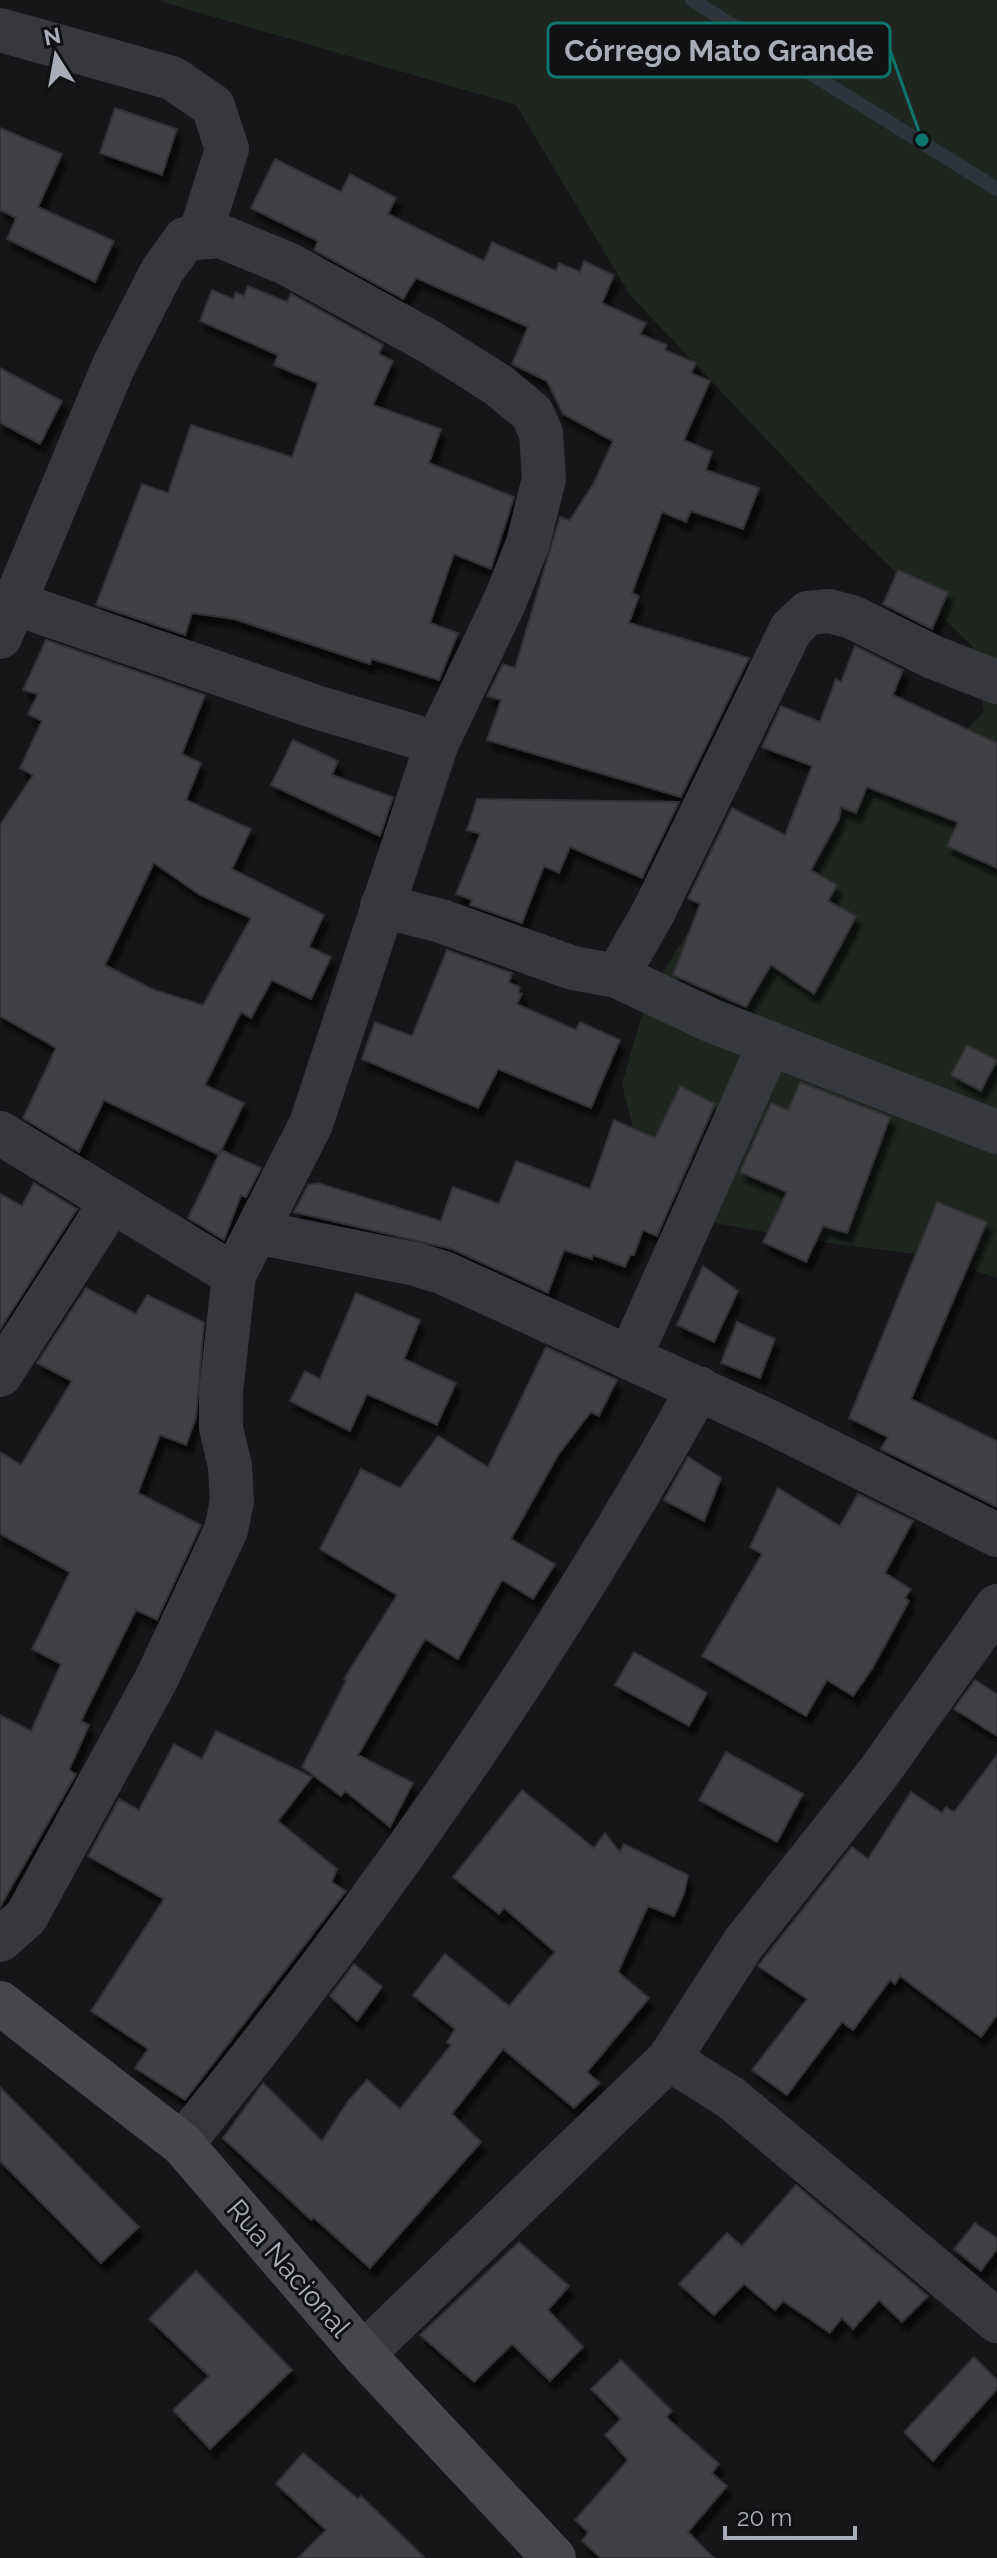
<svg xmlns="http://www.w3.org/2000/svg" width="997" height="2558" font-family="Raleway,sans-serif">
<defs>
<filter id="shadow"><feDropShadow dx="5" dy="9" stdDeviation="2" flood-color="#0009"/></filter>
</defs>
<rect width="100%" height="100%" fill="#161618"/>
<path fill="#1e261f" d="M156 0H997V1278L930 1256 813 1241 694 1219 642 1165 622 1084 647 997 702 910 812 824 943 753 984 712 972 646 854 532 630 295 516 105Z"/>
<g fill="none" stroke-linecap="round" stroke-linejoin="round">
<path stroke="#2c353c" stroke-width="14" d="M692 0 997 189"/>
</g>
<g fill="#404145" stroke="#303034" stroke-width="2" fill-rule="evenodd" filter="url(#shadow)">
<path d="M115 108 177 129 162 175 100 153Z"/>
<path d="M0 128 62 154 38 207 114 241 95 282 7 239 16 218 0 210Z"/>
<path d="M275 159 341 192 350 174 396 198 388 214 484 261 492 242 556 271 559 263 580 272 584 261 614 275 602 303 646 323 640 334 667 345 665 350 696 363 691 373 710 381 684 440 712 452 706 470 759 488 743 529 691 511 686 522 662 512 632 593 639 596 629 623 749 658 681 797 487 740 501 700 487 696 503 664 515 668 560 517 570 520 594 483 613 441 563 414 547 381 512 364 528 327 416 278 403 299 314 250 318 241 251 208Z"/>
<path d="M248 286 287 302 291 294 383 345 379 354 393 361 373 405 441 429 429 463 514 497 491 569 454 554 430 623 458 633 439 680 372 659 370 664 234 619 192 613 185 635 96 605 142 484 168 493 191 425 292 457 318 383 274 365 278 355 200 321 212 290 233 299 236 292 244 296Z"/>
<path d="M0 368 62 401 40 444 0 423Z"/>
<path d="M898 570 948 592 932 629 883 604Z"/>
<path d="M46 640 205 695 182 754 201 763 186 800 251 829 232 869 324 915 309 947 331 957 311 999 272 980 251 1018 241 1012 205 1085 244 1103 219 1155 104 1100 79 1152 23 1118 56 1048 0 1016V825L33 775 20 768 42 721 28 714 38 694 23 690ZM154 863 200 895 251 918 203 1005 154 990 105 965Z"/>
<path d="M855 646 903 670 893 695 997 743V868L947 846 958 822 867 787 856 813 841 807 839 819 811 870 837 885 828 901 856 916 849 930 814 994 771 965 746 1007 673 975 700 904 688 898 732 808 785 835 812 766 762 747 781 706 820 722 836 679 841 682Z"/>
<path d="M293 740 338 761 332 775 393 797 380 836 271 785Z"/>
<path d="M477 799 679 802 642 878 570 847 559 873 544 866 522 923 470 905 472 900 456 894 480 834 467 830Z"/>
<path d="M447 950 512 973 509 983 520 987 518 992 522 994 517 1004 576 1030 580 1022 620 1040 591 1108 498 1069 478 1108 362 1059 375 1022 412 1036Z"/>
<path d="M967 1045 997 1060 981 1091 951 1075Z"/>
<path d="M800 1082 890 1117 847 1233 823 1226 806 1262 763 1242 787 1192 740 1172 771 1103 788 1110Z"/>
<path d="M680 1086 715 1104 657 1236 643 1230 634 1255H630L625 1267 593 1255 592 1259 564 1250 548 1293 452 1249 294 1212 308 1185 318 1183 441 1221 453 1187 499 1204 516 1161 590 1189 614 1120 655 1138Z"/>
<path d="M221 1150 261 1168 246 1197 241 1195 224 1240 188 1218Z"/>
<path d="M34 1183 77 1209 0 1329V1194L22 1206Z"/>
<path d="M937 1202 987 1222 911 1399 997 1441V1507L881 1449 888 1437 849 1418Z"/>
<path d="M703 1266 738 1291 714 1342 677 1325Z"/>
<path d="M86 1288 136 1314 147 1295 204 1322 196 1418 186 1445 160 1435 138 1493 201 1525 157 1620 136 1610 81 1721 89 1725 69 1770 76 1774 0 1907V1715L31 1731 61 1664 32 1649 70 1572 0 1534V1452L21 1465 72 1381 37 1363Z"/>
<path d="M356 1293 420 1320 404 1359 456 1383 437 1425 367 1394 350 1431 290 1401 305 1371 320 1379Z"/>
<path d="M737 1322 775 1339 760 1378 721 1363Z"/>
<path d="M546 1347 617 1380 599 1416 591 1412 558 1455 511 1539 555 1564 533 1599 502 1580 458 1659 425 1639 358 1755 413 1783 390 1827 345 1791 341 1796 302 1767 346 1681 344 1679 397 1595 320 1549 361 1469 400 1488 438 1436 488 1467Z"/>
<path d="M688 1457 721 1478 704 1521 664 1500Z"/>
<path d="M778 1488 840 1526 858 1494 913 1521 885 1573 911 1589 905 1598 909 1601 872 1669 853 1696 827 1680 806 1716 702 1656 762 1554 750 1547Z"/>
<path d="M634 1652 707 1693 689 1726 615 1685Z"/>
<path d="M975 1680 997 1694V1736L954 1709Z"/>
<path d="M216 1731 312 1777 278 1821 337 1869 332 1882 346 1891 185 2100 135 2068 148 2049 91 2011 164 1899 88 1856 119 1799 139 1810 174 1744 202 1759Z"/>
<path d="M726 1752 803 1794 777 1842 699 1800Z"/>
<path d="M997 1755V2015L981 2037 900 1976 895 1984 890 1980 853 2030 842 2022 787 2095 752 2070 807 1999 758 1966 852 1847 868 1859 911 1792 942 1813 946 1807 954 1812Z"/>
<path d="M522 1790 594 1848 605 1833 620 1852 624 1844 688 1875 684 1894 674 1916 648 1906 618 1972 649 1998 587 2072 600 2083 574 2108 503 2049 452 2114 481 2142 370 2268 314 2218 311 2220 223 2138 263 2083 322 2141 348 2101 367 2080 400 2109 451 2045 447 2042 455 2029 413 1995 445 1954 509 2006 555 1952 504 1908 499 1914 453 1877Z"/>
<path d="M354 1964 382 1987 357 2021 330 1996Z"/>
<path d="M0 2087 139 2227 101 2263 0 2161Z"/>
<path d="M796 2185 928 2296 902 2322 879 2300 853 2329 842 2318 830 2333 783 2301 775 2310 744 2284 714 2315 679 2284 727 2233 742 2246Z"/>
<path d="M975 2223 997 2238V2249L981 2271 954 2249Z"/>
<path d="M519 2242 569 2286 548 2310 583 2347 550 2381 512 2344 474 2382 420 2335Z"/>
<path d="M196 2271 292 2370 210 2449 173 2410 209 2376 149 2319Z"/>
<path d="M974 2357 997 2380V2389L933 2461 904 2432Z"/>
<path d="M621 2360 672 2411 666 2417 719 2464 712 2473 727 2486 688 2532 714 2558H601L582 2541 588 2532 575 2520 628 2460 605 2435 621 2419 591 2389Z"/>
<path d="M303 2453 358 2499 361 2496 425 2558H298L326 2530 276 2484Z"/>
</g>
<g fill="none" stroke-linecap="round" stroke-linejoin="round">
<g stroke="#37383d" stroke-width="44">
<path d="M0 30 172 78 213 106 227 149 200 235"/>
<path d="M17 604 316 707 437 743"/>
<path d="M0 637 114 365 162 271 185 239 220 236 288 264 430 342 498 385 532 413 541 433 544 479 528 543 505 601 437 743 311 1124 234 1275 221 1391V1428L230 1466 232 1501 226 1530 158 1676 26 1917 0 1940"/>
<path d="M382 906 441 921 573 968 617 976 710 1020 997 1132"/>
<path d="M617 976 653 913 791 629 808 613 829 611 852 617 933 657 997 682"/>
<path d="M0 1133 234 1275"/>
<path d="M256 1232 415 1264 444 1273 770 1422 997 1535"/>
<path d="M630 1357 770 1043"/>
<path d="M0 1375 112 1201"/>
<path d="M669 2059 731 2098 997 2321"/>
<path d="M182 2144C375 1908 550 1655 699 1388"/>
<path d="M363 2354 669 2059 743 1944 876 1776 997 1606"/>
</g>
<path stroke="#45474d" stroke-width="44" d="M0 2003 182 2144 363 2354 554 2558"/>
</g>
<g text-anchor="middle" stroke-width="6" stroke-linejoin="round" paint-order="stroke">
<g font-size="28" fill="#a8adb8" stroke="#111113">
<text transform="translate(289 2268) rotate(49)" y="10">Rua Nacional</text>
</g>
</g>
<path fill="none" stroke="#0f766e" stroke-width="3" d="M922 140L890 50"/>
<circle fill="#0f766e" stroke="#111113" stroke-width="3" cx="922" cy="140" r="8"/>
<rect fill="#111113" stroke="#0f766e" stroke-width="3" x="548" y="23" width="342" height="54" rx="8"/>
<g font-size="30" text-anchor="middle" font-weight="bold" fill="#a8adb8">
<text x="719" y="61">Córrego Mato Grande</text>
</g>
<g transform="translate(56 56) rotate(349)" stroke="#111113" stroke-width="6" paint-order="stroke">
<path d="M0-6L14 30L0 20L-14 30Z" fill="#a8adb8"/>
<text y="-12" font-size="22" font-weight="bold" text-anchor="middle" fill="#a8adb8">N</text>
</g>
<path d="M725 2526v12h130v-12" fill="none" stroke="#a8adb8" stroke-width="4"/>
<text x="737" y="2526" font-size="24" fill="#a8adb8" stroke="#111113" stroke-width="6" paint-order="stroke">20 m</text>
</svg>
